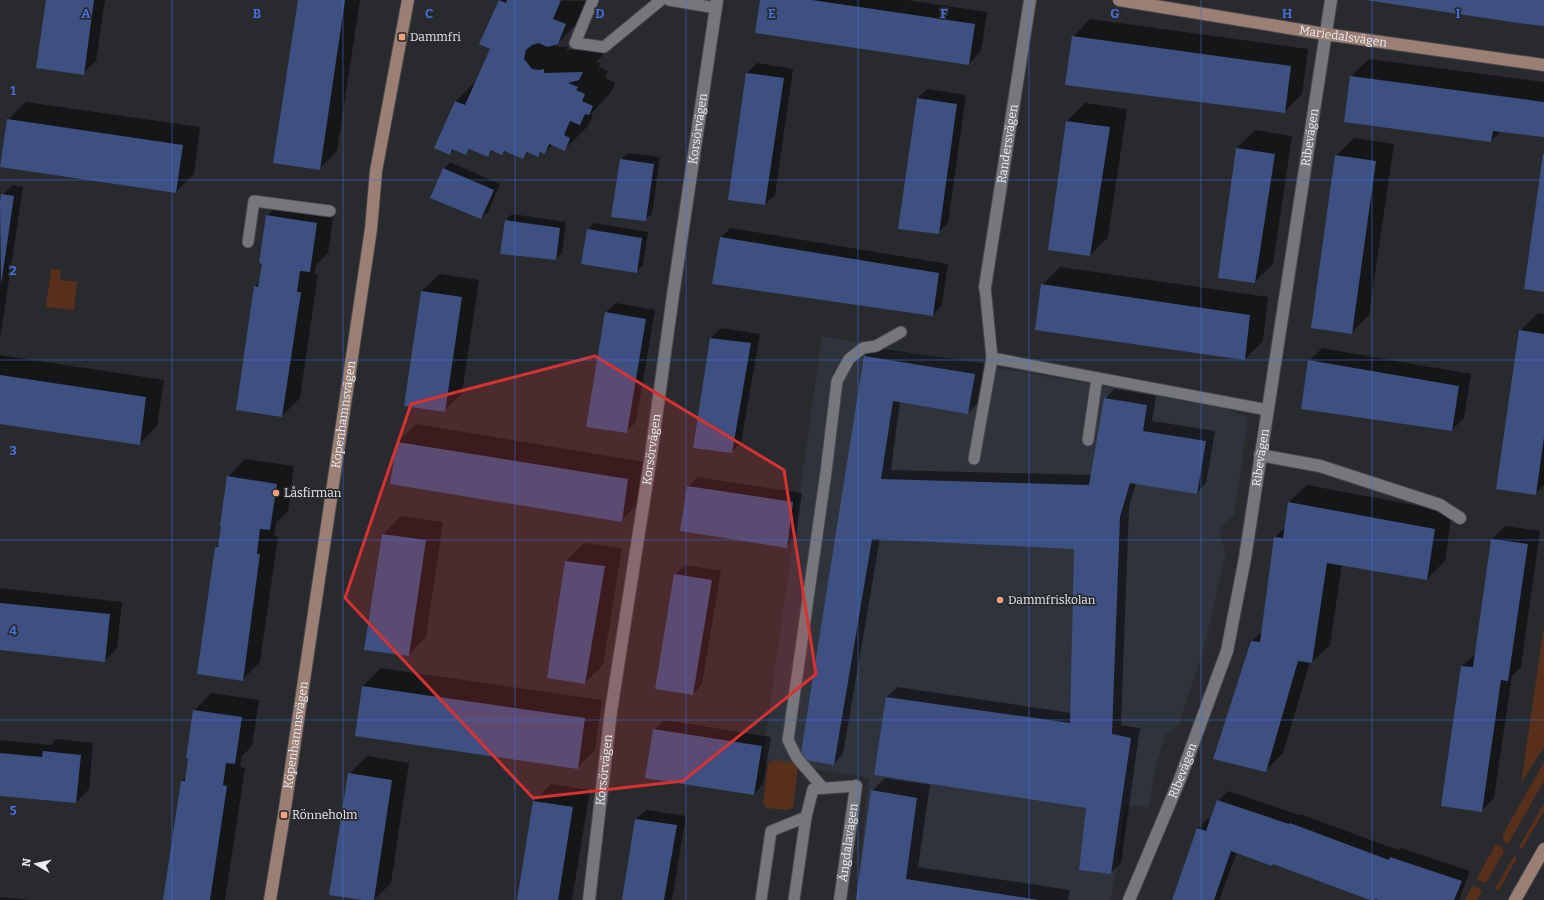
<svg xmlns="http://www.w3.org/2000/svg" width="1544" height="900" font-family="Bitter,serif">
<rect width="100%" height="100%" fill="#282a2e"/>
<path fill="#2f333c" d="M822 336 1228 409 1248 418 1234 515 1221 527 1220 537 1226 552 1204 648 1179 725 1166 734 1154 772 1149 807 1125 805 1112 896 1109 900H856L869 778 762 761Z"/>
<g fill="#582f1b">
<path d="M51 269 61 270 60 280 77 282 74 310 46 307Z"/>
<path d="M1544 626V747L1521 783Z"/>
<path d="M773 760 795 763 798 768 793 807 788 810 767 808 763 803 768 764Z"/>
<path d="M1544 762V781L1508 844 1503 840V834Z"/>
<path d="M1544 803V811L1522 849 1519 847Z"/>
<path d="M1496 844 1502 847 1504 852 1486 883 1479 881 1477 878Z"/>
<path d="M1514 856 1517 858 1499 890 1495 888Z"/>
<path d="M1472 886 1477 887 1482 891 1477 900H1465Z"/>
</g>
<g fill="#0007">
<path d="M47 0H105L96 61 83 73Z"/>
<path d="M299 0H360L337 151 319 169Z"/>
<path d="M500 0 589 1 581 19 558 43 554 44 555 46 562 47 567 46V50L605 49 602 56 596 62 600 63 599 67 608 71 605 78 615 83 612 91 591 114 593 115 588 126 564 150 553 145 545 152 542 151 537 156 529 152 523 158 506 151 502 154 493 150 488 156 471 149 466 154 454 149 450 154 456 101 478 79 491 48 481 44Z"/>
<path d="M761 0H907L987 12 981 51 969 64Z"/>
<path d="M1090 19 1308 49 1302 94 1284 112 1073 37Z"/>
<path d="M1369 59 1544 82V136L1501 131 1491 141 1351 76Z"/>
<path d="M757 63 793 69 775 195 765 204 729 199 747 73Z"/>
<path d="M927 89 966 95 948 223 938 233 918 98Z"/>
<path d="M26 102 200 127 194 174 176 192 8 119Z"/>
<path d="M1085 103 1127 109 1108 237 1090 255 1049 249 1067 121Z"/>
<path d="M1255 130 1292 136 1273 264 1255 282 1219 277 1237 148Z"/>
<path d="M1354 138 1394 144 1369 315 1351 333 1336 156Z"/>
<path d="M628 153 660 157 652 213 645 220 621 160Z"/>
<path d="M450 162 500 184 488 212 481 218 444 169Z"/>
<path d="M12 185 23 187 0 339V198Z"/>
<path d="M285 198 335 205 328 253 316 265 314 274H318L300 398 282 416 255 287 260 281 267 216Z"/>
<path d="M512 214 566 222 562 253 555 259 506 220Z"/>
<path d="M594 223 648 232 643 265 636 272 588 230Z"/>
<path d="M730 228 948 264 942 305 933 315 721 238Z"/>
<path d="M1060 267 1268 297 1263 341 1245 359 1042 285Z"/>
<path d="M440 274 479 280 462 393 444 411 422 291Z"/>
<path d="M616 303 655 310 636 422 626 432 606 312Z"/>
<path d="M1538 313 1544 314V485L1535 494 1520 331Z"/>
<path d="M721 328 760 334 741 442 732 452 694 447 711 338Z"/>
<path d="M874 347 984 364 978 403 968 413 900 401 891 470 1092 475 1105 399 1114 389 1156 396 1152 421 1215 431 1206 483 1197 493 1136 483 1129 507 1121 725 1140 728 1121 863 1111 873 1087 807 875 775 887 697 897 687 1071 713 1075 548 880 538 843 754 834 764 865 356Z"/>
<path d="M1322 348 1471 374 1464 418 1452 430 1309 361Z"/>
<path d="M0 355 164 380 157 426 139 444 0 423Z"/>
<path d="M416 424 645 462 639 503 621 521 398 442Z"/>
<path d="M245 459 294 466 288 511 276 523 274 536 278 537 260 662 242 680 198 674 216 547 220 543 228 477Z"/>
<path d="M697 477 802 493 796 537 786 546 688 487Z"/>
<path d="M1307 485 1452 512 1445 561 1427 579 1342 564 1330 645 1312 662H1310L1283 753 1265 771 1214 759 1252 641 1262 631 1275 537 1286 527 1289 502Z"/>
<path d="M401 516 443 522 426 637 408 655 365 649 383 534Z"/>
<path d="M1505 526 1540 531 1521 667 1512 676 1494 798 1481 811 1442 805 1462 666 1476 654 1492 539Z"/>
<path d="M584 543 622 548 603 665 585 683 566 561Z"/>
<path d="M685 565 721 571 702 684 693 694 675 574Z"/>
<path d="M0 588 122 602 117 648 105 661 0 649Z"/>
<path d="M381 668 602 700 595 750 577 768 356 735 363 686Z"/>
<path d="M211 693 259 700 252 746 242 756 240 767 245 768 225 900H164L182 781 186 777 194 711Z"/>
<path d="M664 720 771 737 763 784 754 794 654 730Z"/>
<path d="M56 739 93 743 89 789 76 802 0 795V740L51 745Z"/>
<path d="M367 756 409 763 391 883 374 900H368L349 774Z"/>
<path d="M885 778 930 785 918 867 1070 890 1068 900H857L872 791Z"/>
<path d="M551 784 590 790 572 900H518L534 801Z"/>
<path d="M1228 791 1299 815 1300 814 1398 850 1401 848 1470 871 1459 900H1382L1376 898 1372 900 1274 863 1237 852 1219 900H1173L1198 828 1207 819 1211 820 1218 801Z"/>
<path d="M646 810 686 816 672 900H623L636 819Z"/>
<path d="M0 897 31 900H0Z"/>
</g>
<g fill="#3d5081">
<path d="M46 0H94L84 75 36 68Z"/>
<path d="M298 0H345L320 170 273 163Z"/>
<path d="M499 0 506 3 507 0H561L553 19 566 24 558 44 547 47 539 43 532 45 526 50 524 59 532 69 539 70 544 69V73L583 72 579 80 568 83 578 87 576 90 585 94 582 101 593 106 589 115 585 114 580 125 570 121 564 135 570 138 565 151 549 144 545 154 540 152 538 157 527 152 523 159 504 151 502 155 491 150 488 157 469 149 466 155 452 149 450 155 434 148 455 101 465 105 490 49 479 44Z"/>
<path d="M760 0H812L975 24 969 65 755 33Z"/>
<path d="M1366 0H1544V26L1518 23Z"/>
<path d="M1072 36 1291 66 1285 113 1065 85Z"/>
<path d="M746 73 784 78 765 205 728 200Z"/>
<path d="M1350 76 1544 102V137L1493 131 1491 142 1344 122Z"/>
<path d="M917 98 957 104 939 234 898 229Z"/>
<path d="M7 119 183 145 176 193 0 167Z"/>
<path d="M1066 121 1110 127 1090 256 1048 250Z"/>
<path d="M1236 148 1275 154 1255 283 1218 278Z"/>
<path d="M1543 154H1544V292L1524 289Z"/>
<path d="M1335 155 1376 161 1352 334 1311 328Z"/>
<path d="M620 159 654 164 646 221 611 217Z"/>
<path d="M443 168 494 190 481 219 430 198Z"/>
<path d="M1 194 14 196 1 285 0 202Z"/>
<path d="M266 215 317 223 310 272 300 271 297 292H301L282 417 236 410 254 286 258 287 262 264 259 263Z"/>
<path d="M505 220 560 228 556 260 500 254Z"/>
<path d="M587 229 642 238 637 273 581 264Z"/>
<path d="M720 237 939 273 933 316 712 284Z"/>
<path d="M1041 284 1250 315 1245 360 1035 330Z"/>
<path d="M421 291 462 297 445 412 404 406Z"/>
<path d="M605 312 646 319 627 433 586 427Z"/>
<path d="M1519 330 1544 334V437L1536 495 1496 489Z"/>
<path d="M710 338 751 343 732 453 693 448Z"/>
<path d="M864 356 975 374 968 414 893 401 881 479 1089 485 1104 398 1147 405 1143 431 1206 441 1197 494 1130 483 1120 517 1112 734 1131 738 1111 874 1079 870 1086 808 874 775 886 697 1070 723 1074 549 872 539 834 765 800 759Z"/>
<path d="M1308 360 1459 386 1452 431 1301 409Z"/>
<path d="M0 375 146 397 140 445 0 424Z"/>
<path d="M397 442 628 479 622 522 390 484Z"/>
<path d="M227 476 277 484 270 530 260 529 257 554H260L243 681 197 674 215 547H218L221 526 220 525Z"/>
<path d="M687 486 793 502 787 548 680 531Z"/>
<path d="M1288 502 1435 529 1427 580 1327 563 1312 663 1298 661 1266 772 1213 759 1251 641 1260 642 1274 537 1283 538Z"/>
<path d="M382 534 426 540 409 656 364 650Z"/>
<path d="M1491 539 1528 544 1508 681 1501 680 1482 812 1441 806 1461 666 1473 667Z"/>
<path d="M565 561 605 566 585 684 547 678Z"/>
<path d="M674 574 712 580 693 695 655 689Z"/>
<path d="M0 603 110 614 105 662 0 650Z"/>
<path d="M362 686 585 718 578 769 355 736Z"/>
<path d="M193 710 242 717 235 764 226 763 223 785 227 786 210 900H163L181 781H185L188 759 186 758Z"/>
<path d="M653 729 762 746 754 795 645 778Z"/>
<path d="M43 751 81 755 76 803 0 796V753L42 757Z"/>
<path d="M348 773 392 780 374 900H362L329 895Z"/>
<path d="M871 790 917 798 906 879 1039 900H856Z"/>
<path d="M1217 800 1289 824 1290 823 1389 860 1390 857 1462 881 1454 900H1379L1375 899V900H1370L1273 864 1272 866 1231 851 1214 900H1172L1197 828 1206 831Z"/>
<path d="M533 801 573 807 558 900H517Z"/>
<path d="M635 819 677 825 664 900H622Z"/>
</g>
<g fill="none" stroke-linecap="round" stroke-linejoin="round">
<defs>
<g id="lane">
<path d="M593 0 575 43 604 47 661 0"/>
<path d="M669 0 716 8"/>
<path d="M248 242 254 201 330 211"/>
<path d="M992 358 1268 410"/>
<path d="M1088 440 1097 378"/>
<path d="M974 459 992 358 985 287"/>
<path d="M823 788 797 758 788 740 826 472 837 381 849 359 863 348 876 346 901 332"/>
<path d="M806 817 813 789 856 786"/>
<path d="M761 900 771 831 806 817 794 900"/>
</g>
<g id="street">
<path id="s1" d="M985 287 1030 0"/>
<path d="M1260 455 1320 466 1440 505 1460 518"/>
<path id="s2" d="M589 900 611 711 650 462 673 295 717 0"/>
<path id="s3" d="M840 900 856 786"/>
<path id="s4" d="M1129 900 1180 779 1227 651 1245 558 1331 0"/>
</g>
<g id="secondary">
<path id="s5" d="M1119 0 1325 34 1544 65"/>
<path id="s6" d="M270 900 284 815 371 229 376 171 408 0"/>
<path d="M1515 900 1544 849"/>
</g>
</defs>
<use href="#lane" stroke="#45474a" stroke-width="13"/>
<use href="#street" stroke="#45474a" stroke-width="14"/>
<use href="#secondary" stroke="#45474a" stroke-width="14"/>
<use href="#lane" stroke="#75777c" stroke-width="11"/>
<use href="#street" stroke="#75777c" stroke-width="12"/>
<use href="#secondary" stroke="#9c7f74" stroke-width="12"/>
</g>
<path fill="#d73232" fill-opacity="0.2" stroke="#d73232" stroke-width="3" stroke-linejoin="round" d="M595 356 784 470 816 674 683 781 533 798 345 598 411 404Z"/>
<path fill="none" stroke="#466edd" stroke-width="1" stroke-opacity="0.55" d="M172 0V900M343 0V900M515 0V900M686 0V900M858 0V900M1029 0V900M1201 0V900M1372 0V900M0 180H1544M0 360H1544M0 540H1544M0 720H1544"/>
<g fill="#f1a17c" stroke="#282a2e" stroke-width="1.5">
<rect x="398" y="33" width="8" height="8" rx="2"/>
<circle cx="276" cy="493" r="4"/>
<circle cx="1000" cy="600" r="4"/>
<rect x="280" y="811" width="8" height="8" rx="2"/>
</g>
<g text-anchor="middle" stroke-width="3.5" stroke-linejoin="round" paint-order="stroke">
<g font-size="12" fill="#ebecef" stroke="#282a2e">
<text dy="4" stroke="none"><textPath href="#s5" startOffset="227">Mariedalsvägen</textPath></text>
<text dy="4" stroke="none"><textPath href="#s2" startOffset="779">Korsörvägen</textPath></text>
<text dy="4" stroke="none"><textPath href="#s4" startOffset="788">Ribevägen</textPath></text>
<text dy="4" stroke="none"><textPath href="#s1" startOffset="145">Randersvägen</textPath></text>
<text dy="4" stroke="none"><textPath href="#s6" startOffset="491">Köpenhamnsvägen</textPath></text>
<text dy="4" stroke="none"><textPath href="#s2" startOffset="455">Korsörvägen</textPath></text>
<text dy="4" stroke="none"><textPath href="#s4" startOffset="464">Ribevägen</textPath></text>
<text dy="4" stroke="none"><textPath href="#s6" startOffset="167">Köpenhamnsvägen</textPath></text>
<text dy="4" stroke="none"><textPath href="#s2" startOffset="131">Korsörvägen</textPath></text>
<text dy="4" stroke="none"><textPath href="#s4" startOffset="140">Ribevägen</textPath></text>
<text dy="4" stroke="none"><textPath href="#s3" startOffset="58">Ängdalavägen</textPath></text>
</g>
<g font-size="12" fill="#ebecef" stroke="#282a2e" text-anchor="start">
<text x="410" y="41">Dammfri</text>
<text x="284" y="497">Låsfirman</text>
<text x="1008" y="604">Dammfriskolan</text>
<text x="292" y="819">Rönneholm</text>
</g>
</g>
<g font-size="13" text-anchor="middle" font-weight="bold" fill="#466edd" stroke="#282a2e" stroke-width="3.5" stroke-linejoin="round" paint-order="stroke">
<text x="86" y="18">A</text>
<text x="257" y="18">B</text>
<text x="429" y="18">C</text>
<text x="600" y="18">D</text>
<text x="772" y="18">E</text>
<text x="944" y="18">F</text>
<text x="1115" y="18">G</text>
<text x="1287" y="18">H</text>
<text x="1458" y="18">I</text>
<text x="13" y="95">1</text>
<text x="13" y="275">2</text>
<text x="13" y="455">3</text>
<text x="13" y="635">4</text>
<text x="13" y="815">5</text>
</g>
<g transform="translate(36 864) rotate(279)" stroke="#282a2e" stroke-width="3" paint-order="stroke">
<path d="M0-3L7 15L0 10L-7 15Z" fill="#ebecef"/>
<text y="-6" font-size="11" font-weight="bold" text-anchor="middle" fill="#ebecef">N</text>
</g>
</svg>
